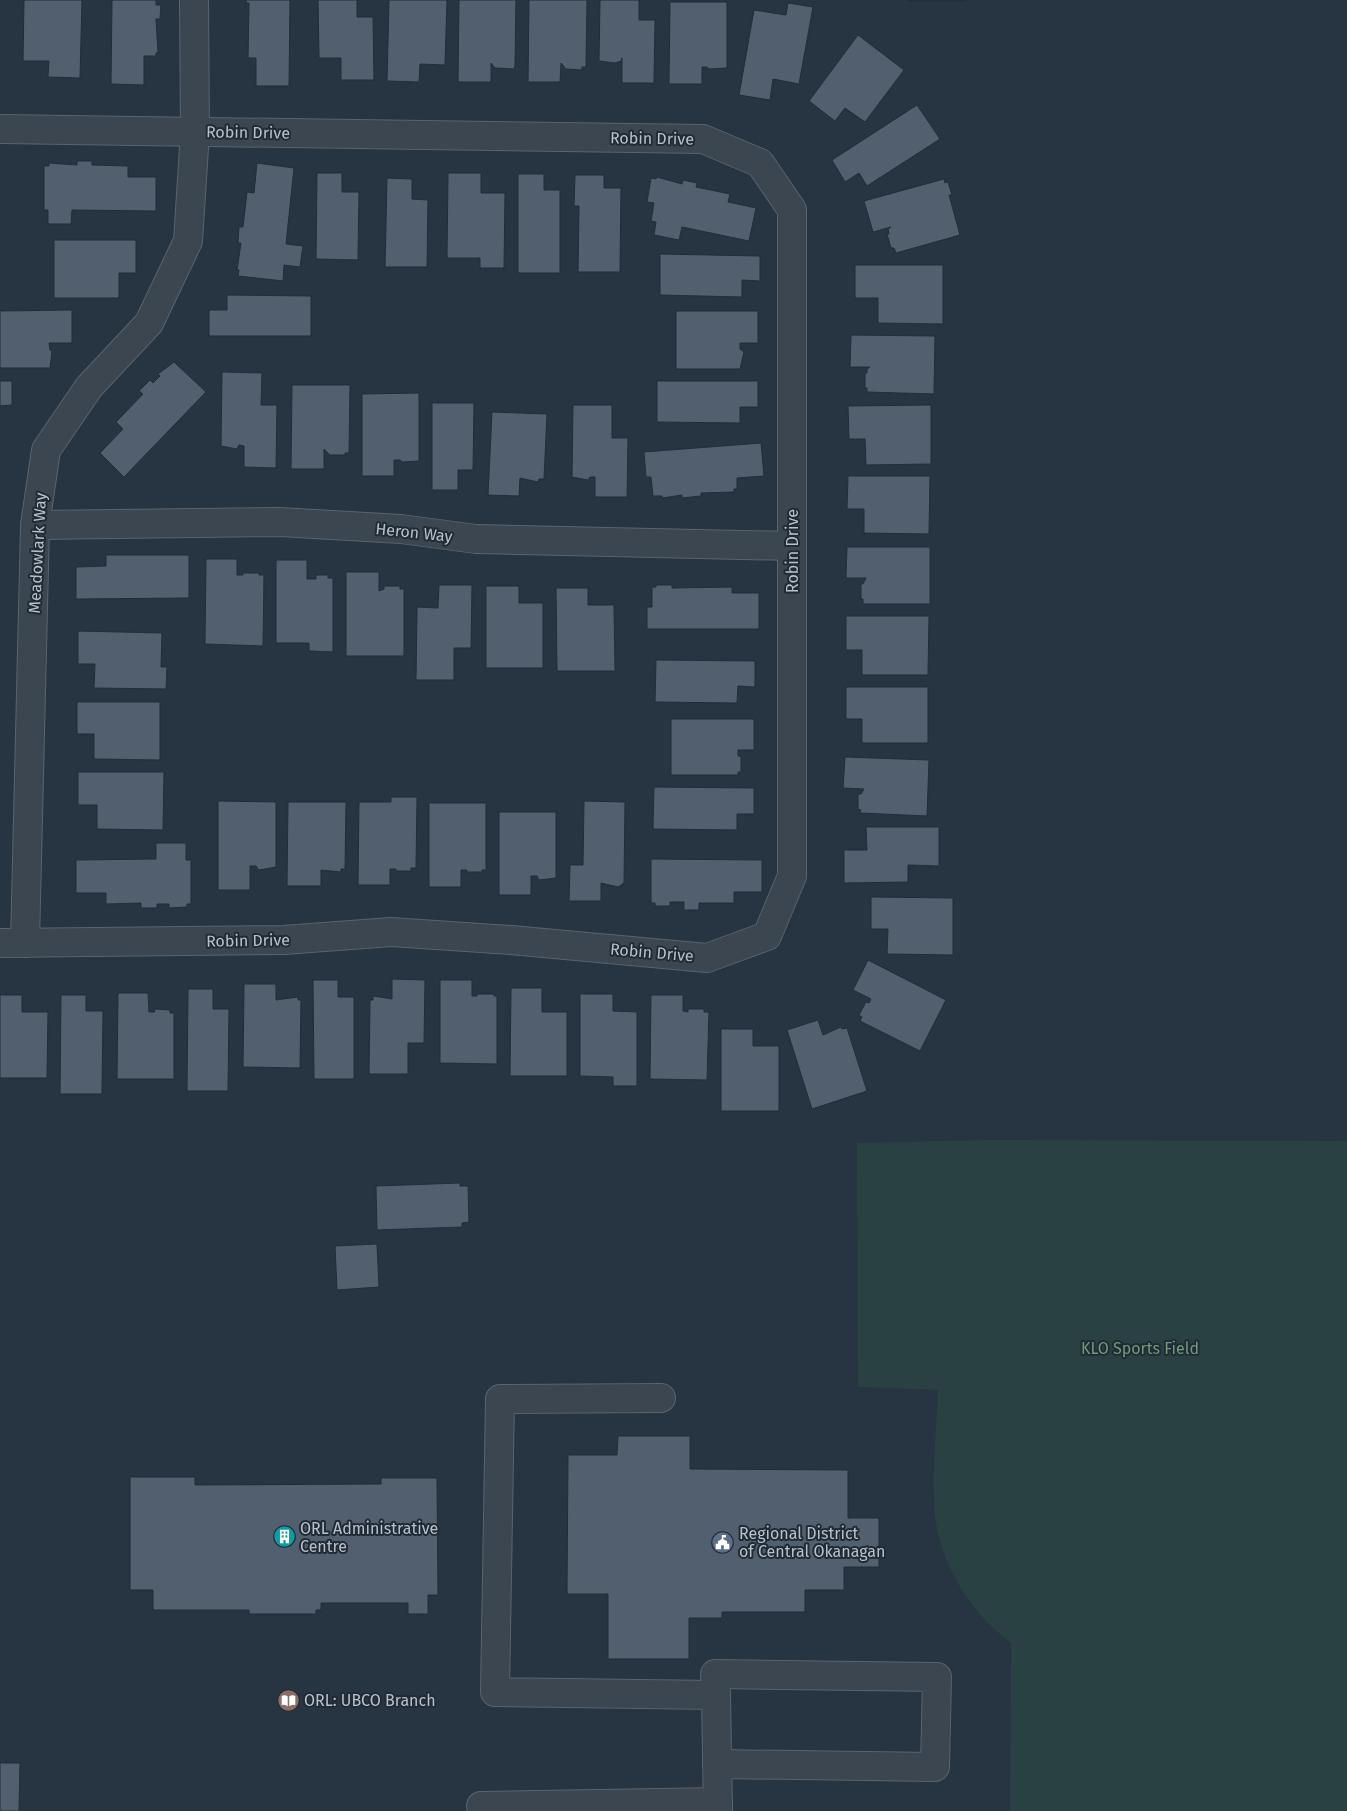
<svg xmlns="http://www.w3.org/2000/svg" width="1347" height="1811" font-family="'Fira Sans',sans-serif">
<rect width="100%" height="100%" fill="#273441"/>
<path fill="#294142" d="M984 1140 1347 1141V1811H1010L1011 1643C968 1611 936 1558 934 1504 932 1466 937 1427 938 1390L858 1387 857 1143Z"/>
<g fill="#525f6e" stroke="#222d38">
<path d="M24 0H82L80 78 48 77 49 61H23Z"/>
<path d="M112 0H156V5H161L160 19H156L158 53H156V56H144V85L111 84Z"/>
<path d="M246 0H290L289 86H256V58H248L249 3H246Z"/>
<path d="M318 0H357V17H373L374 80H341V58H319Z"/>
<path d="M389 0H447L445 65 420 64 419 82 387 81Z"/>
<path d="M459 0H516L515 65 514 69 495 68 491 63V82H458Z"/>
<path d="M529 0H587L586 67H582V70L566 69 561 63 560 82H528Z"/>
<path d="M600 0H639V20H655L654 83H622V58L621 61 615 63 599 61Z"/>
<rect x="908" y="0" width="58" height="1"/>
<path d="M670 2H727V68L709 69 707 67H702V84H669Z"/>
<path d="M788 3 813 7 799 84 773 79 770 100 739 95 754 10 786 15Z"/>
<path d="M858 35 904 70 865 122 845 108 835 121 809 101Z"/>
<path d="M917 105 940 139 867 186 859 173 845 182 832 160Z"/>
<path d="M77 161H92V165L128 166V177H156V211L72 210 71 224H48V210H44V166H49V163L77 165Z"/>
<path d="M257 163 294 168 286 244 303 246 300 267 284 265 283 281 238 276 239 270H237L241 243H238L239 227H243L247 192 254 193Z"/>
<path d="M317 173H342V192H359L358 260 316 259Z"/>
<path d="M448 173H481V193H505L504 268H480V258H447Z"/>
<path d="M518 174H544V190H560V273H518Z"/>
<path d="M575 175H604V188H621L620 272H578L579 206H574Z"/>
<path d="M657 177 682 184 683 180 697 183 696 187 730 194 728 202 756 208 749 241 682 227 679 240 654 235 656 222 651 221 654 203 647 202 651 178 656 179Z"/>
<path d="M387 178 412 179V199L428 200 427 267H385Z"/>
<path d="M944 179 945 183 948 182 952 195H949L960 235 896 253 894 248H891L887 234H889L888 229 891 227 873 232 864 201Z"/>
<path d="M54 240H136V273H119V298H54Z"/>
<path d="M660 254 760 256V281L742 280V297L660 295Z"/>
<path d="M855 265H943V324L878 323V298H855Z"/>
<path d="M227 295 311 296V336H209V310H227Z"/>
<path d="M72 310V343H49L50 350 52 351 50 368H0V311Z"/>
<path d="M676 311H758V343H740V349L744 352 740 369H676Z"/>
<path d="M851 335 935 336 934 394 867 392V388H865V373H867V369L870 367H850Z"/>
<path d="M174 362 206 392 124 477 100 453 123 429 116 422 143 394 139 391 150 380 153 383 160 376 158 374Z"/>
<path d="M222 372 262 373 261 405H277L276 468 244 467V446L239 445 237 449 221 446Z"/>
<path d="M0 381H12V405L0 406Z"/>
<path d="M657 381H758V407H740V423L657 422Z"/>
<path d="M292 385H350L349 453H345V455H330L324 449V469H291Z"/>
<path d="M419 393V461L402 462 400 460H394V476H362V394Z"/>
<path d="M432 403H474L473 470H458V490H432Z"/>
<path d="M573 405H612V438H628L627 497H595V477H590L588 480 572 477Z"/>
<path d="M931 405V464L866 465 865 439H849L848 406Z"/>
<path d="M492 412 547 414 544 479H539L538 482 520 478 519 496 488 495Z"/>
<path d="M761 443 764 476 737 478V489H734V492L701 493V496L682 498V495L662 498V496H653L651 477H646L644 452Z"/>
<path d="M848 476H930L929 534 864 533V509H847Z"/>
<path d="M847 547H930V604H863V599H861V584H863L866 578H846Z"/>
<path d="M106 555H189V598L76 599V567L106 566Z"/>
<path d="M206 559H237V575H243V573H259V575H264L263 646 205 644Z"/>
<path d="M276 560H307V579H316V575H328V578H333V652L309 651V643H276Z"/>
<path d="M346 572H379V591L384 589V586H400V589H404V656H346Z"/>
<path d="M439 585H472L471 648H454V680H416L417 607 438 608Z"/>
<path d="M656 585H672V588L732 587V593H759V629H647V607H652V587H656Z"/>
<path d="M486 586H519V603H543V668H486Z"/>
<path d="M556 588H588V605H614L615 671H557Z"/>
<path d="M846 616H929L928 675H862V650H846Z"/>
<path d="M78 631 162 633 161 667H167L166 689 94 688 95 664H78Z"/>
<path d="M656 660 755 661V687L738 686 737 703 655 702Z"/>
<path d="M846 687H928V743H862V719H846Z"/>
<path d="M77 702H160V760L94 759V734H77Z"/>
<path d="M671 719H754V750H738V756H741V772H738V775H671Z"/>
<path d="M845 757 929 760 927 816 860 813 861 810 858 809V794H861L864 789 843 788Z"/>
<path d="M78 772H164L163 830 97 829V805H78Z"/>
<path d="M654 787 754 788V814H737V830L653 829Z"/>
<path d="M391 797H417L416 868H411V871H396V869H390V885H358L359 802H391Z"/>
<path d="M218 801 276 802V867L259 870 256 866H250V890H218Z"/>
<path d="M584 801 625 802 624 883 618 887 601 883V901H569L570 865H583Z"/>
<path d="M288 802H346L345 869H341V872L321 870V886H287Z"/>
<path d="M429 803H486V870H482V872H467V870H461V887H429Z"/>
<path d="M499 812H556V878L539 880 537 876H531V895H499Z"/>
<path d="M866 827H939V866L908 865V882L844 883V850H867Z"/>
<path d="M156 843H186V860H191V904H187V907L169 908V904H157V908H141V903L106 904V893H76V860L156 859Z"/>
<path d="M651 859 762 860V892H734V903H699V910H684V902H670V906H655V903H651Z"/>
<path d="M871 897 953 898V955L887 954 888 929H871Z"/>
<path d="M868 960 946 1000 920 1051 860 1021 862 1017 859 1015 866 1002 869 1003 871 999 853 990Z"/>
<path d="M392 979 425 980 424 1043H408V1074H369L370 1000H373V996L392 999Z"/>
<path d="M313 980H338V997H354V1079H314Z"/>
<path d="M440 980H472V996H477V994H494V996H497V1064L440 1063Z"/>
<path d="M244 984H276V1000L298 997V1000H301L300 1068 243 1067Z"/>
<path d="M511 988H542V1012H567V1076H510Z"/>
<path d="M188 989H213V1009H229L228 1091H187Z"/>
<path d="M118 993H148L149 1012H155L154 1009 170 1010V1013H174V1079H117Z"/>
<path d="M580 994H613V1011L637 1012V1086H613V1077L580 1076Z"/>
<path d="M0 995H22V1012H48L47 1078H0Z"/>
<path d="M61 995H86V1011H103L102 1094H60Z"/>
<path d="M651 995H683V1011L688 1012V1009H704V1012H709L707 1080 650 1079Z"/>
<path d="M818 1020 823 1035 841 1027 842 1029 847 1028 867 1091 812 1109 787 1030Z"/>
<path d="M721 1029H753V1046H779V1111H721Z"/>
<path d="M460 1183V1186H468L469 1222 462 1223V1227L377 1230 376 1186Z"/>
<path d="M377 1244 379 1287 337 1290 335 1246Z"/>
<path d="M618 1436H690V1469L848 1470V1518H879V1567H844V1590H805V1612H722V1618H689V1659H608V1594H567L568 1455H617Z"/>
<path d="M130 1477H195V1485L381 1484V1478H437L438 1595H428V1614H408V1603H321V1610H316V1614H249V1610H153V1590H130Z"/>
<path d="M0 1763H20L19 1811H0Z"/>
</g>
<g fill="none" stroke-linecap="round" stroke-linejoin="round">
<defs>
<g id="minor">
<path d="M0 129 703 139 760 163 792 210V876L767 936 707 958 511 940 391 932 284 940 0 943"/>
<path d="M35 525 280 522 401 529 476 539 792 546"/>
<path d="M25 943 35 525 46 450 89 387 149 323 188 241 195 132 194 0"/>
<path d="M661 1398 500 1399 495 1692 716 1695 718 1811"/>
<path d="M716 1695 715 1674 937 1677 935 1767 717 1764"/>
<path d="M481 1806 718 1802"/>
</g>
</defs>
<use href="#minor" stroke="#59646e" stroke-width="30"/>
<use href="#minor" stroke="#3b4651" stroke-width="28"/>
</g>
<defs>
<symbol id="building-disc" viewBox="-11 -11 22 22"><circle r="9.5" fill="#0f9aa8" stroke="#202b36"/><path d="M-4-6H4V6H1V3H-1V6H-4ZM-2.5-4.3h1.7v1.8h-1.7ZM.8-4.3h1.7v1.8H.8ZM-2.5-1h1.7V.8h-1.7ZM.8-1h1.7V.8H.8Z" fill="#fff"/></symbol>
<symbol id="civic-disc" viewBox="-11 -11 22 22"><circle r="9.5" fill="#5c6f8a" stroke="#202b36"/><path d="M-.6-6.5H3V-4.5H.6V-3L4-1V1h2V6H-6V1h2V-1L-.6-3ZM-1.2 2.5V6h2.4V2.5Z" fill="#fff"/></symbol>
<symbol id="library-disc" viewBox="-11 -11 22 22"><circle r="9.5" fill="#8d6e63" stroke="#202b36"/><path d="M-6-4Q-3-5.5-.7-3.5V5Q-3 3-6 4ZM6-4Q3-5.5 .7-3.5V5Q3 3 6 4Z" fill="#fff"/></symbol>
</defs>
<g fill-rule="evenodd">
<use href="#building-disc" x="272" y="1524" width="25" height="25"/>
<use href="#civic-disc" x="710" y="1530" width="25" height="25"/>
<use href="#library-disc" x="276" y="1688" width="25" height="25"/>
</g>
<g text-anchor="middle" stroke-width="4" stroke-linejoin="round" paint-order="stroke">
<g font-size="16" fill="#b8c1cb" stroke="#202b36">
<text transform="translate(248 132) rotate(1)" y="6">Robin Drive</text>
<text transform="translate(652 138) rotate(1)" y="6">Robin Drive</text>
<text transform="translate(414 532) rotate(6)" y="6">Heron Way</text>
<text transform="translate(792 551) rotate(-90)" y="6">Robin Drive</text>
<text transform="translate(37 553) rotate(-87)" y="6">Meadowlark Way</text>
<text transform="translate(248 940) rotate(-1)" y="6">Robin Drive</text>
<text transform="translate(652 952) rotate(5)" y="6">Robin Drive</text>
</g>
<g font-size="16" fill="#709b77" stroke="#202b36">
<text x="1140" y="1354">KLO Sports Field</text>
</g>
<g font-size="16" fill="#b8c1cb" stroke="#202b36" text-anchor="start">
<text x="300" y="1534">ORL Administrative<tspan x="300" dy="18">Centre</tspan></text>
<text x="739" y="1539">Regional District<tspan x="739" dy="18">of Central Okanagan</tspan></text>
<text x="304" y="1706">ORL: UBCO Branch</text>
</g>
</g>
</svg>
